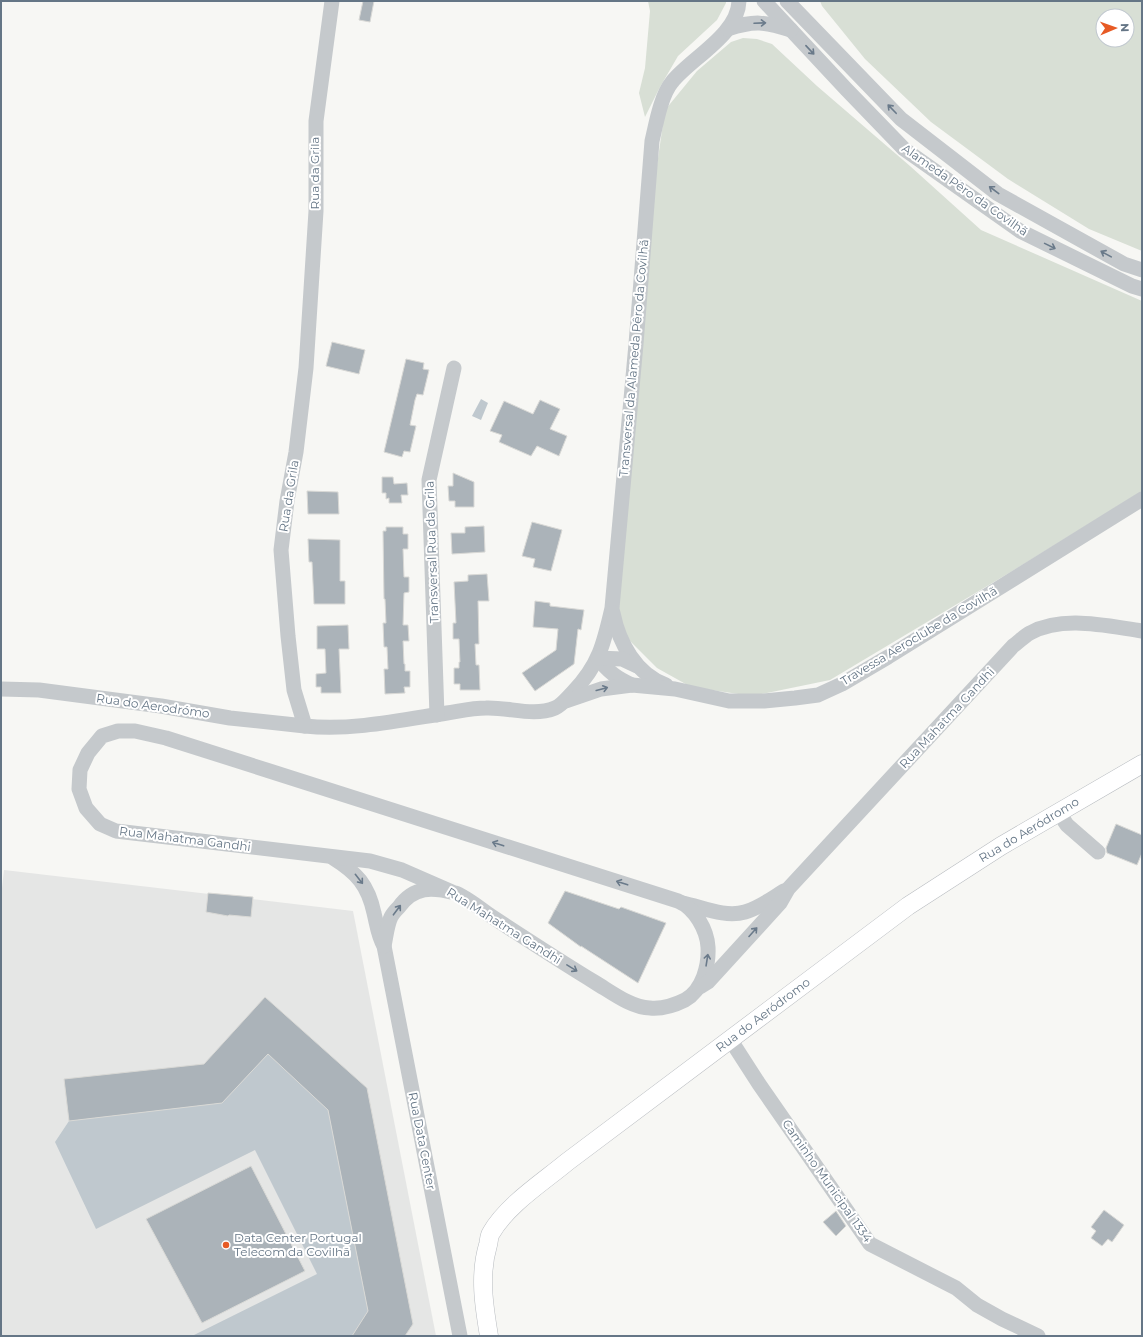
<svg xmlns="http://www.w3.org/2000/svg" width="1143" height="1337" font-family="Montserrat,sans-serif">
<rect width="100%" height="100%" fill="#f7f7f4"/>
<path fill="#e5e6e5" d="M4 870 353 911 436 1336H1V897Z"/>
<g fill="#d8dfd5" fill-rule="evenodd">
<path d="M648 1H726V3L717 20 678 56 660 87 645 117 639 93 645 68 650 11Z"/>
<path d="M820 1H1142V251L1089 229 1008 179 931 122 865 59 822 6ZM1103 16H1127V40H1103Z"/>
<path d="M743 38 757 39 772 44 817 86 910 166 981 230 1142 301V491L1009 573 830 680 752 696 691 687 657 668 630 641 618 620 648 227 665 110 697 71 731 42Z"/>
</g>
<g fill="#bfc8ce">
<path d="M481 399 488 403 481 420 472 416Z"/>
<path d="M268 1054 328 1110 368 1311 352 1336H192L317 1274 255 1150 96 1229 55 1142 69 1121 222 1103Z"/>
</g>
<g fill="#abb3b9" stroke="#d9d9d6">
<path d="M363 1H374L370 22 359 20Z"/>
<path d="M332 342 365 350 359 374 326 366Z"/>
<path d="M406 359 424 363 423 369 429 370 423 395 417 394 415 400 410 425 416 426 410 452 404 451 402 457 384 452Z"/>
<path d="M540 400 560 409 550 429 567 436 559 456 537 446 531 456 499 442 502 435 490 431 504 401 533 414Z"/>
<path d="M453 473 474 482V507H455V501H449L448 486H453Z"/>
<path d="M382 477H393L394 484 407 483 408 495H401L402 503H389V498L386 499V493H382Z"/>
<path d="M307 491 338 492 339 514H308Z"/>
<path d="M532 522 562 530 551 571 533 567 535 559 522 556Z"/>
<path d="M484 526 485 552 452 554 451 533H465V527Z"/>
<path d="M386 527H403V534H408V549H403L404 577H409V592L404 593 403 625H408L409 641H403L404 664H405V671H410V687H404L405 693 385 694 384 669H388L387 647H384L383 623H386L385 599H384L383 531H386Z"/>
<path d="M308 539 340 540V581H345V604H314L312 562H309Z"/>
<path d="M487 574 489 601H478L479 644H475L476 665H479L480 690H460V684H454V668H459V662H460L459 639H453V623H456L454 582 468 581V575Z"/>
<path d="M535 601 550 603V606L584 610 581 630 578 629 574 664 535 691 522 673 556 650 558 629 533 627Z"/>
<path d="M348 625 349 649H339L341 693H321V687H316V674L326 673 325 649H317V626Z"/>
<path d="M1116 824 1142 835V853L1137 865 1107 853 1106 848Z"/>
<path d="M565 891 619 909 621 907 666 923 638 983 581 946V947L548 923Z"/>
<path d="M208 893 253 897 251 917 229 915 228 916 206 912Z"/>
<path d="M265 997 367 1088 413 1324 405 1336H352L368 1311 328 1110 268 1054 222 1103 69 1121 64 1079 204 1064Z"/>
<path d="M251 1166 305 1271 202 1323 146 1219Z"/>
<path d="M1104 1210 1124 1225 1112 1242 1108 1239 1102 1246 1091 1238 1096 1231 1091 1227Z"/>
<path d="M836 1211 846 1226 836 1236 823 1222Z"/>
</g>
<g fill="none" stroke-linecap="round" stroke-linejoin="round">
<defs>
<path id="major" d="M489 1336C484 1306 479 1275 488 1245 489 1241 489 1236 491 1233 507 1205 543 1182 567 1162L908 906 1001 846 1142 764"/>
</defs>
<use href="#major" stroke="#b8bcc0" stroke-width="19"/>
<g stroke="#c5c9cc" stroke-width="15">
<path d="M332 1 316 121V211L306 368 296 452 287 501 281 550 288 636 294 690 305 726C351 731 402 720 447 713 460 711 473 708 486 708 509 707 533 717 555 708 562 705 568 697 573 692 599 665 604 643 612 608L636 344 652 141C656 124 661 95 672 82 691 58 738 35 739 1"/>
<path d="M764 1 847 90 904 149 1020 231 1132 286 1142 289"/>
<path d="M787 1 901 119 998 194 1124 264 1142 270"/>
<path d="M728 29C755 20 764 22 791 30"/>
<path d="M613 613C619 643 636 674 666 685"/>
<path d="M598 658C608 672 617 678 632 685"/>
<path d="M598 658 622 659 637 666"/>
<path d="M1 689 39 690 161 706 230 718 305 726"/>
<path d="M566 701 601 689 632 685 675 689 729 701H764L795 698 818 695 842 684 888 657 1142 499"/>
<path d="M437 715 429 480 454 368"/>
<path d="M1059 813 1067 825 1098 852"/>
<path d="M333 858C357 873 368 885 374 913 377 925 378 936 384 946L460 1336"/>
<path d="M683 903C702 907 725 918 745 912 759 908 771 899 784 891"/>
<path d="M384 946C386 937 387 925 391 917 393 913 396 910 399 907 414 886 432 887 455 893 465 896 482 910 491 916 526 939 560 961 596 983 611 992 632 1008 650 1008 661 1009 675 1005 685 1000 703 990 709 965 708 947 707 930 695 908 678 901L166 738 135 731H118L102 736 88 753 80 770 79 789 86 808 100 824 116 831 370 861 402 870 457 894"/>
<path d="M700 987 708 982 780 903 788 889 1013 646C1019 642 1024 636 1030 633 1063 615 1106 626 1142 631"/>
<path d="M730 1039 759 1084 870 1244 956 1288 977 1305 1002 1319 1038 1336"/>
</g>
<use href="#major" stroke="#fff" stroke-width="18"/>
</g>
<defs><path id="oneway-shaft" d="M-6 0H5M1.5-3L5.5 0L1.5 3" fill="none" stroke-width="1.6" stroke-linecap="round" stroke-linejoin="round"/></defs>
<g stroke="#6a7a8a">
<use href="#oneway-shaft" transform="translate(760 23) rotate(-2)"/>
<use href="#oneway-shaft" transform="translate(810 50) rotate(47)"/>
<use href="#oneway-shaft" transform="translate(892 109) rotate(-134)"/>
<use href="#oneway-shaft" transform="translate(994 190) rotate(-143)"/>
<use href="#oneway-shaft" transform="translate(1050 246) rotate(26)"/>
<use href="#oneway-shaft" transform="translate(1106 254) rotate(-151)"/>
<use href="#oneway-shaft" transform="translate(602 689) rotate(-15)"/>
<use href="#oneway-shaft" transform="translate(498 844) rotate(-162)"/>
<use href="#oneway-shaft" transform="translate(359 879) rotate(52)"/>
<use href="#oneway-shaft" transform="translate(622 883) rotate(-162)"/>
<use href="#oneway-shaft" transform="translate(397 910) rotate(-53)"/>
<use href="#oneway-shaft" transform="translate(753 932) rotate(-48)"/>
<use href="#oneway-shaft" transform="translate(707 960) rotate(-81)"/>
<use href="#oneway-shaft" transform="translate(572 968) rotate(31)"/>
</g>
<circle fill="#e75a24" stroke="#fff" stroke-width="1.5" cx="226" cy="1245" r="4"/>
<g text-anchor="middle" stroke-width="4" stroke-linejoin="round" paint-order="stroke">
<g font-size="12" fill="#657686" stroke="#fff">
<text transform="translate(315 173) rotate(-90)" y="4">Rua da Grila</text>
<text transform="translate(965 190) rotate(35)" y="4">Alameda Pêro da Covilhã</text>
<text transform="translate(634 358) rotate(-85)" y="4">Transversal da Alameda Pêro da Covilhã</text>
<text transform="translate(289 496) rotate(-81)" y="4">Rua da Grila</text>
<text transform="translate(432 552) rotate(-92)" y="4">Transversal Rua da Grila</text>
<text transform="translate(919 636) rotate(-31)" y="4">Travessa Aeroclube da Covilhã</text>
<text transform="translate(153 706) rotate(8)" y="4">Rua do Aerodrómo</text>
<text transform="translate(947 718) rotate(-47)" y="4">Rua Mahatma Gandhi</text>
<text transform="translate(1029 830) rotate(-31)" y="4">Rua do Aeródromo</text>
<text transform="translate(185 839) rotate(7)" y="4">Rua Mahatma Gandhi</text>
<text transform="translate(504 926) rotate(32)" y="4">Rua Mahatma Gandhi</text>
<text transform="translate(763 1015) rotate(-37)" y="4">Rua do Aeródromo</text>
<text transform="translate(422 1141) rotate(79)" y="4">Rua Data Center</text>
<text transform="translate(827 1181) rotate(55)" y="4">Caminho Municipal 1334</text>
</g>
<g font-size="12" fill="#657686" stroke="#fff" text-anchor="start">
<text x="234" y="1242">Data Center Portugal<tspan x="234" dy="14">Telecom da Covilhã</tspan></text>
</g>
</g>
<rect width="1143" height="1337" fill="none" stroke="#657686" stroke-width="4"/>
<g transform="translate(1115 28) rotate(88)"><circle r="19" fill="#ffffff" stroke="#c1c8cf"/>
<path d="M0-3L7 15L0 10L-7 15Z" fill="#e75a24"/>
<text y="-6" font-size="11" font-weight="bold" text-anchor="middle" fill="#657686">N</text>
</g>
</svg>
